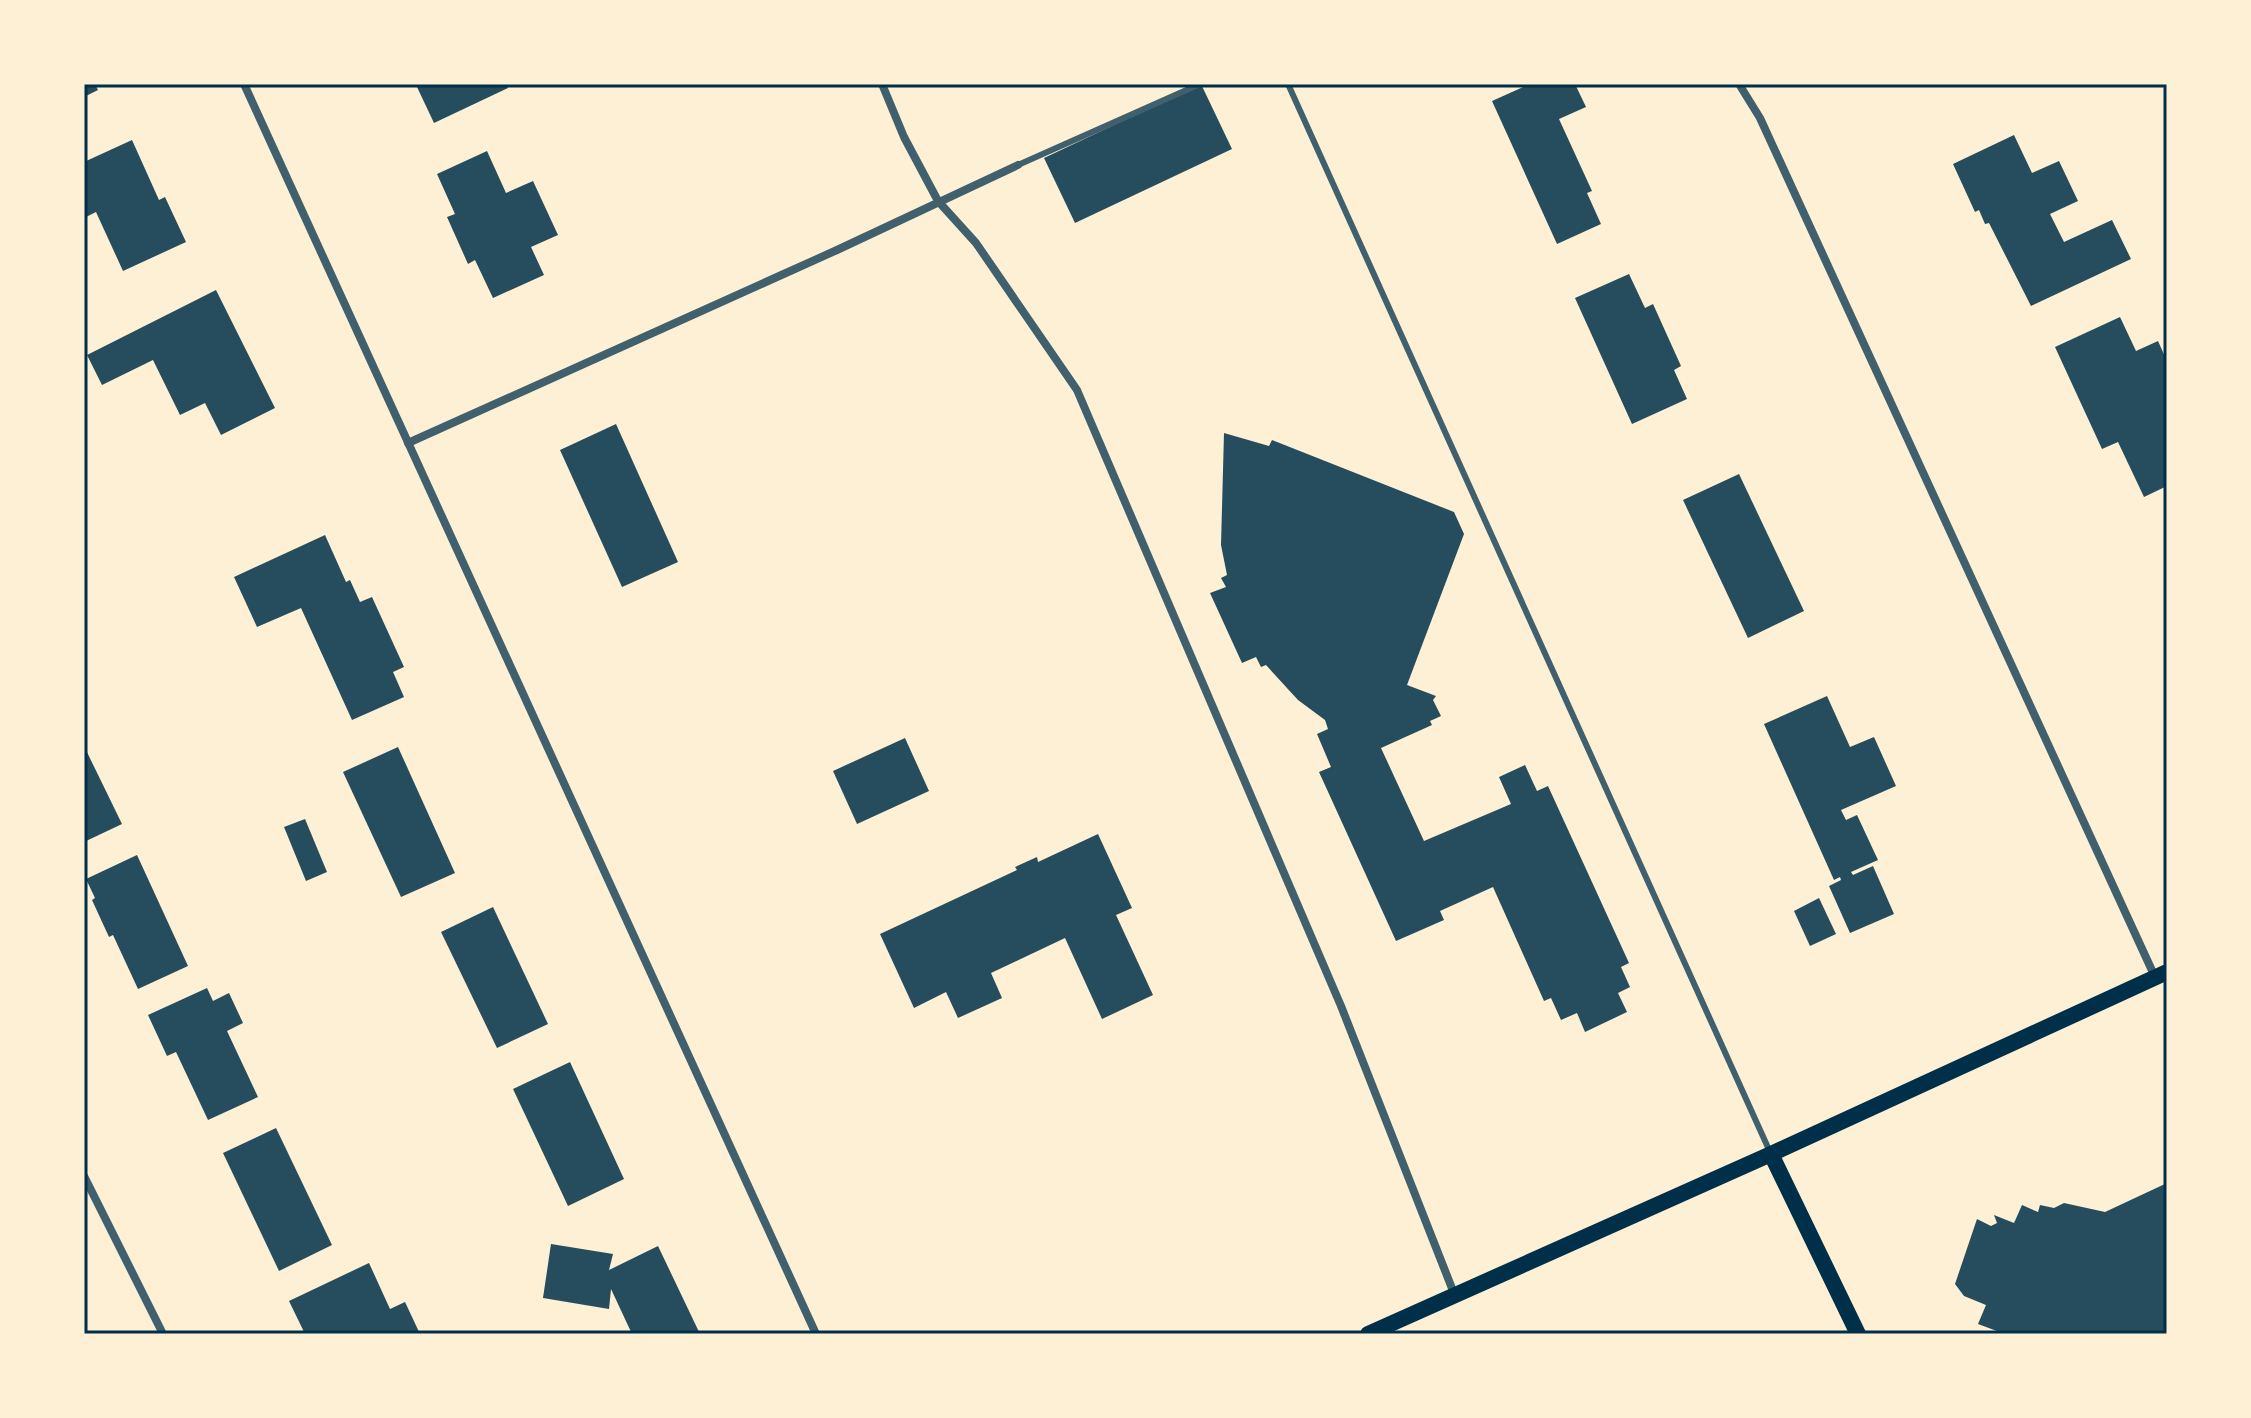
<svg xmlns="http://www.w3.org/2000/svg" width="2251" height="1418" font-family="Arial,sans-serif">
<rect width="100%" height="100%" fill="#fdf0d5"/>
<g fill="#264d5e">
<path d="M84 84H95L98 90 84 97Z"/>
<path d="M424 84H506L508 88 434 123 417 87Z"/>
<path d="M1201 84 1232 149 1075 223 1044 158Z"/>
<path d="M1530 84H1575L1586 107 1559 119 1592 191 1587 193 1601 224 1557 244 1492 101Z"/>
<path d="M2014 135 2032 173 2059 161 2078 201 2050 214 2064 242 2112 220 2131 259 2031 306 1989 223 1985 224 1979 210 1975 212 1953 164Z"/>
<path d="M132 140 159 200 165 197 186 242 123 271 96 212 84 218V162Z"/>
<path d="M487 151 506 193 533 181 558 235 531 247 544 275 493 298 475 260 468 264 447 217 455 214 437 174Z"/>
<path d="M1629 274 1645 308 1653 304 1681 366 1674 370 1687 399 1632 424 1575 298Z"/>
<path d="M216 290 275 408 221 435 205 403 180 415 153 360 102 385 87 355Z"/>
<path d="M2120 317 2136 351 2158 341 2167 361V409L2164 410 2167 416V486L2144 497 2118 442 2102 449 2055 347Z"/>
<path d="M616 424 678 562 622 587 560 450Z"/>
<path d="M1224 433 1269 446 1272 440 1454 512 1464 534 1407 685 1436 696 1433 700 1441 716 1430 721 1432 725 1381 748 1424 841 1511 804 1499 777 1525 765 1537 791 1548 786 1629 963 1621 967 1630 987 1618 993 1627 1012 1585 1032 1577 1013 1561 1020 1551 998 1544 1001 1493 887 1440 911 1444 920 1396 941 1319 772 1331 767 1317 734 1328 729 1325 720 1298 700 1266 665 1261 667 1256 657 1242 663 1210 593 1226 587 1221 578 1227 575 1221 545Z"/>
<path d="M1739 474 1804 611 1748 638 1683 500Z"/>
<path d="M325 535 346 582 350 580 360 602 372 597 404 667 393 672 404 697 352 720 301 608 257 627 234 577Z"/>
<path d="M1827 696 1850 747 1874 737 1896 786 1841 810 1846 820 1857 815 1878 860 1851 872 1853 875 1873 866 1894 914 1850 933 1829 886 1841 880 1840 877 1834 880 1764 724Z"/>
<path d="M905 738 929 791 857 824 833 771Z"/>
<path d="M84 746 122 824 84 842Z"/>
<path d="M398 747 455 873 401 897 343 772Z"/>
<path d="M305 819 327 872 306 881 284 827Z"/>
<path d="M1098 834 1132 908 1116 915 1153 995 1102 1019 1065 938 991 973 1002 998 958 1018 946 992 914 1008 880 934 1017 870 1015 867 1037 857 1038 862Z"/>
<path d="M137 855 188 966 138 989 113 935 109 937 92 900 95 898 86 879Z"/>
<path d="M1819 898 1836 934 1810 946 1794 911Z"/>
<path d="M493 907 548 1024 497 1048 441 932Z"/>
<path d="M207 988 213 1001 229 993 243 1023 227 1031 258 1097 208 1120 176 1052 167 1056 148 1015Z"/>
<path d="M570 1062 624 1179 568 1206 513 1089Z"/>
<path d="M276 1128 332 1245 279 1271 223 1153Z"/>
<path d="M2167 1183V1334H2005L1978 1324 1986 1305 1964 1296 1955 1284 1977 1219 1991 1226 1997 1223 1994 1215 2014 1223 2022 1205 2038 1212 2040 1205 2054 1208 2064 1203 2105 1212Z"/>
<path d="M551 1244 613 1254 609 1270 658 1246 700 1334H632L611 1289 609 1309 543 1298Z"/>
<path d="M369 1263 390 1309 405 1302 420 1334H305L289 1301Z"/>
</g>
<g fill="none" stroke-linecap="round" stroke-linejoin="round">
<g stroke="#3f606c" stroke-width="6">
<path d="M1288 84 1770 1152"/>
<path d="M1018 165 1200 84"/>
</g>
<g stroke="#3f606c" stroke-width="8">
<path d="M244 84 816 1334"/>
<path d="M882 84 904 137 938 201 976 243 1077 390 1341 1006 1455 1296"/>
<path d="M1739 84 1760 118 2155 977"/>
<path d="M408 443 837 250 1018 165"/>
<path d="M84 1176 163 1334"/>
</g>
<g stroke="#003049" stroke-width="16">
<path d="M1771 1154 1858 1334"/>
<path d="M1368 1334 1771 1154 2167 972"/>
</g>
</g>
<rect width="2251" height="1418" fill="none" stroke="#fdf0d5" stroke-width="172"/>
<rect x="86" y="86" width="2079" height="1246" fill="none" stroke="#003049" stroke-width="3"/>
</svg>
